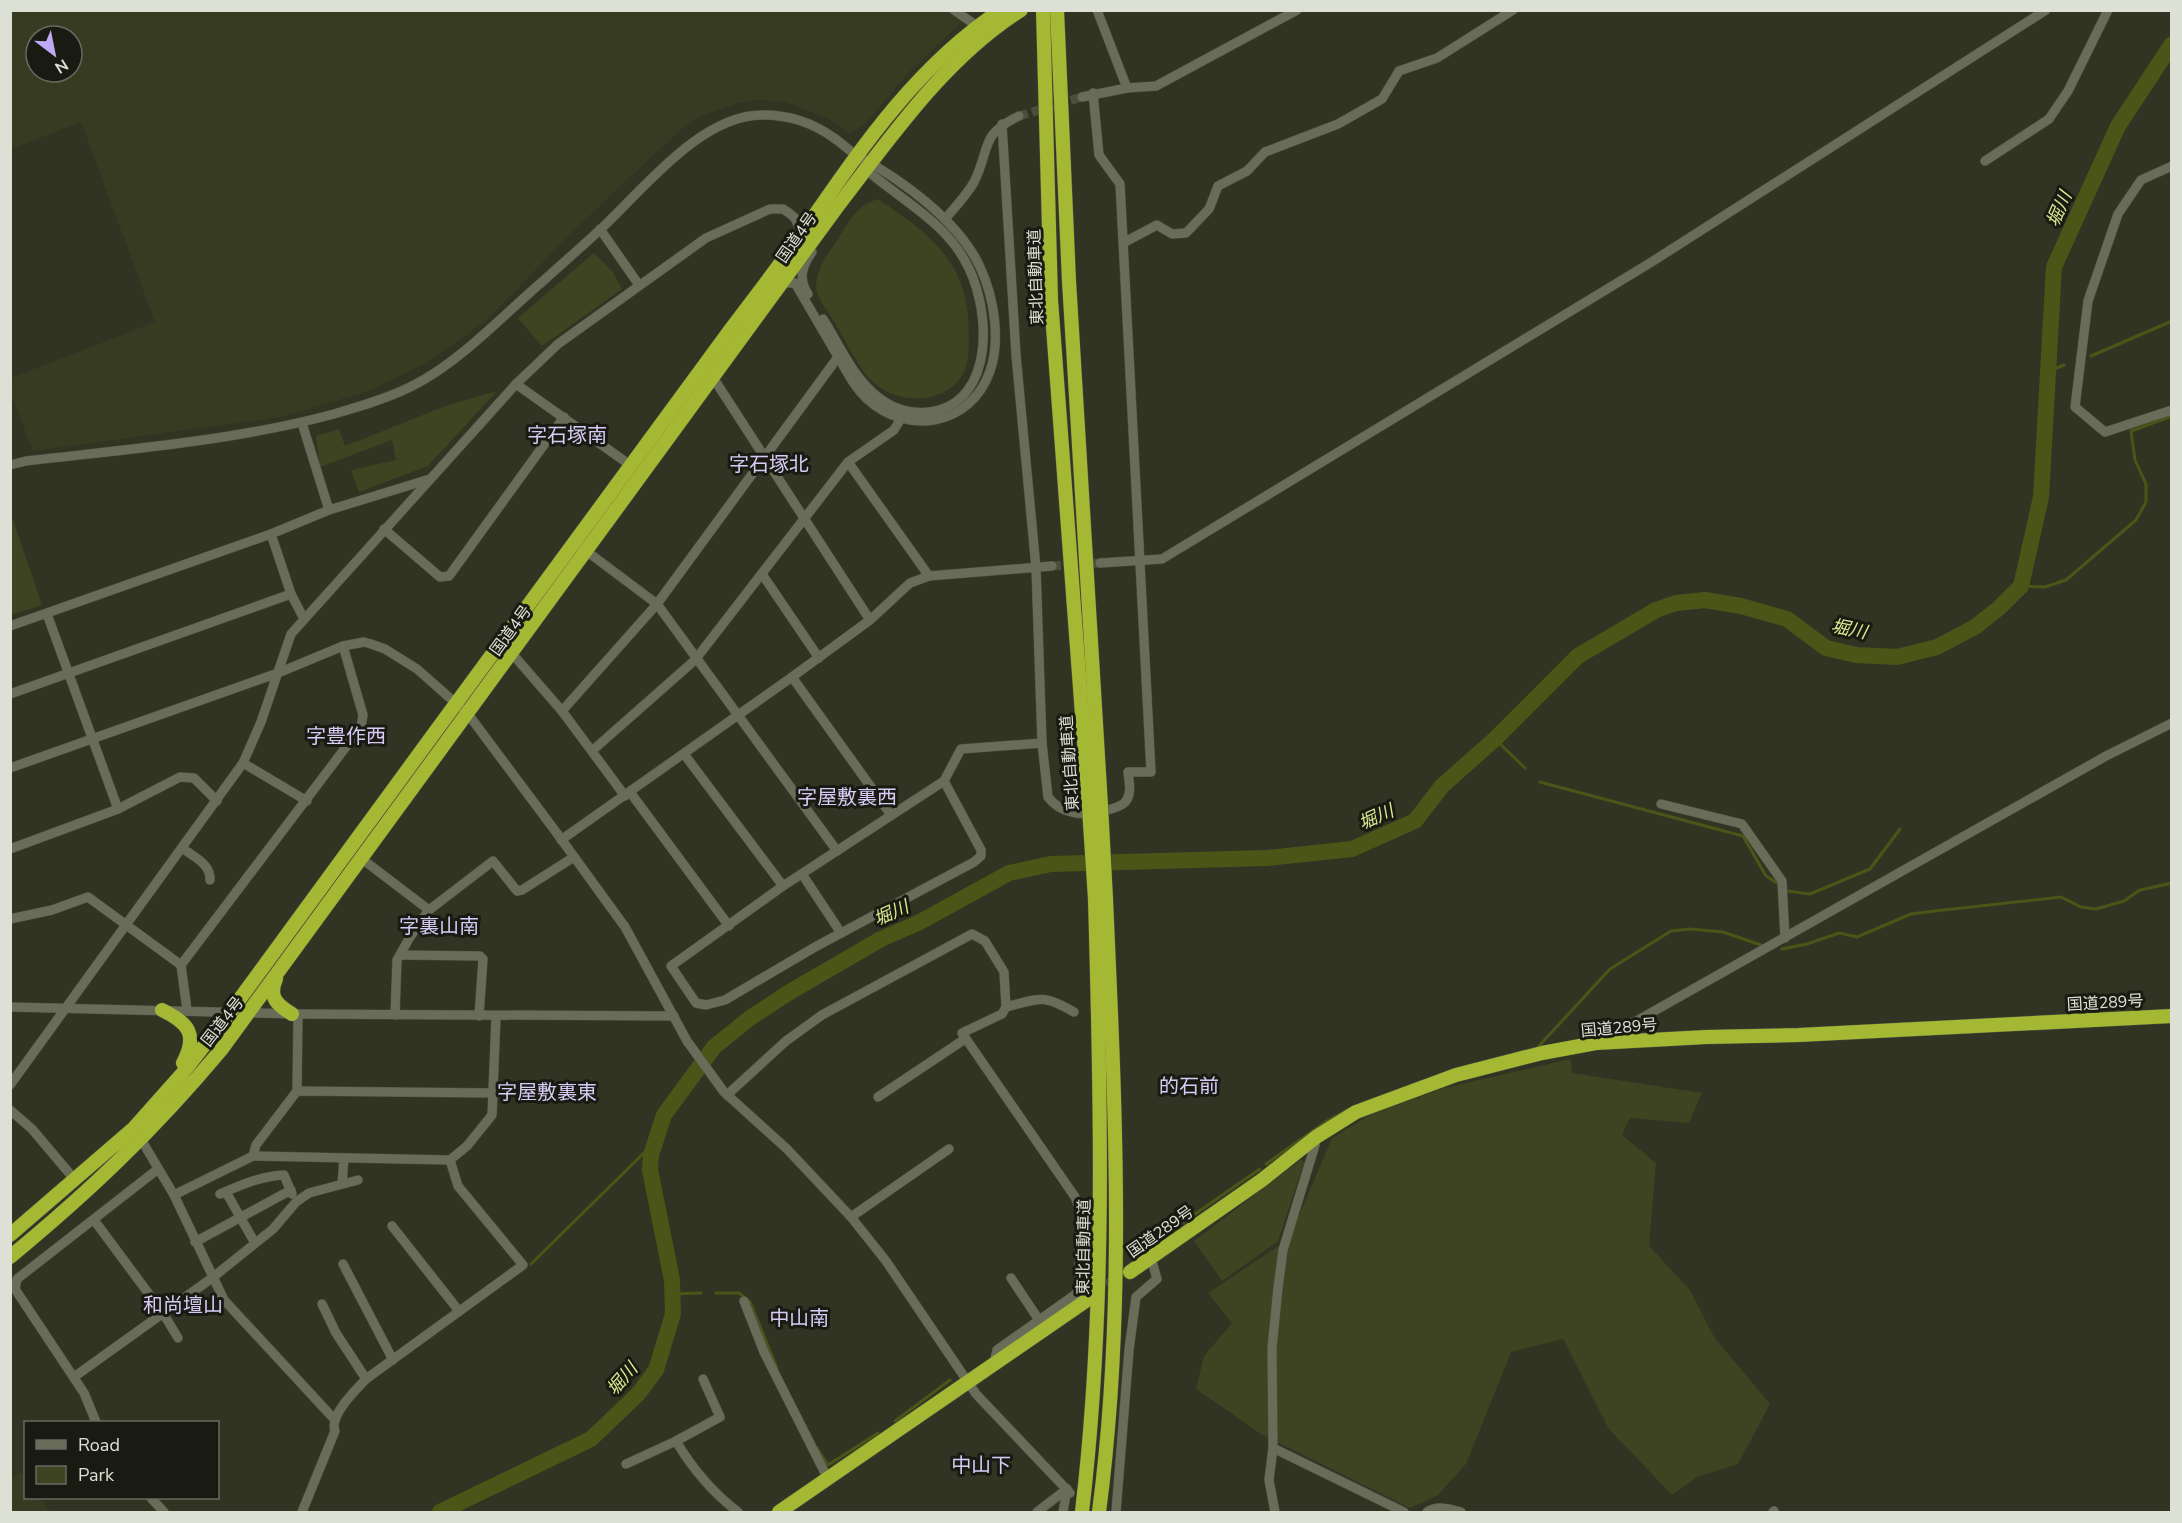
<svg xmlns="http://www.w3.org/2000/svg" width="2182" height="1523" font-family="'Nunito Sans','Noto Sans JP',sans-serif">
<rect width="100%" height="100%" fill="#313422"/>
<g fill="#363b22" fill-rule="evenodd">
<path d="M947 10 961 20V23L909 72 864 125 849 133 827 118 785 102 758 100 738 103 699 117 679 131 569 235 486 321 426 363 369 391 282 417 33 451 11 394V378L155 322 81 122 11 149V11ZM36 36H72V72H36Z"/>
<path d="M21 1472 25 1478 26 1498H40L51 1512H11V1479Z"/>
</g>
<g fill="#3e4421">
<path d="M878 199C923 230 963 256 968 316 969 328 970 359 965 370 950 404 901 406 875 384 858 369 847 342 835 323 830 313 816 298 816 287 817 267 827 255 838 239 851 219 855 207 878 199Z"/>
<path d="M594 253 612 271 622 289 542 346 518 318Z"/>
<path d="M497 391 428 466 359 492 351 470 396 460 392 440 320 467 316 436 339 429 345 446 448 405Z"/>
<path d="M11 514 42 605 11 615H10Z"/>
<path d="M1571 1059 1572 1073 1702 1093 1689 1123 1630 1118 1622 1135 1656 1163 1649 1246 1690 1290 1714 1337 1770 1404 1738 1464 1697 1477 1672 1495 1609 1429 1563 1339 1511 1352 1466 1464 1438 1495 1410 1508 1261 1434 1196 1389 1204 1356 1232 1323 1208 1293 1289 1239 1332 1138 1370 1115 1444 1088Z"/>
<path d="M1302 1159 1304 1163 1278 1241 1222 1281 1194 1241Z"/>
</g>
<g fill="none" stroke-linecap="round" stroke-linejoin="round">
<g stroke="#4b5517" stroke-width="3">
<path d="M2091 356 2172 321"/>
<path d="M2047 372 2064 365"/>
<path d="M2021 586 2045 587 2066 580 2136 520 2146 502V484L2135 460 2131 431 2172 416"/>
<path d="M1495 739 1525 768"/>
<path d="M1540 782 1743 836 1766 876 1777 883"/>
<path d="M1788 891 1810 894 1870 869 1900 829"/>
<path d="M1782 949 1807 944 1839 933 1857 937 1911 914 1935 911 2061 897 2081 907 2096 909 2124 901 2140 890 2172 883"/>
<path d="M1538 1047 1610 969 1671 931 1690 929 1723 932 1761 945"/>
<path d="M1266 1164 1327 1121 1347 1110"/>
<path d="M1134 1256 1260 1169"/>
<path d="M531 1264 655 1142"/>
<path d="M716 1293H739L750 1302 777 1368"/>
<path d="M672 1294 701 1293"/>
<path d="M895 1421 950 1380"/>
<path d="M817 1448 828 1465 878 1433"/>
</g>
<path stroke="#4b5517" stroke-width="16" d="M440 1512 591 1439 638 1394 656 1370 673 1314 672 1280 650 1170 651 1155 664 1115 714 1047 750 1018 788 993 881 939 918 923 1009 873 1051 864 1267 858 1352 849 1415 821 1442 786 1495 739 1578 656 1656 610 1676 603 1705 600 1741 606 1787 619 1826 648 1856 655 1897 657 1937 647 1975 627 1999 608 2021 586 2041 497 2054 267 2118 126 2172 44"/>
<g stroke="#4b4e3d" stroke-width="9" stroke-dasharray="9 4.5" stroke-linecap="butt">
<path d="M1019 116 1082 97"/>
<path d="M1052 566 1100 563"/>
</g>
<path stroke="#4b4e3d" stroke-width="14" stroke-dasharray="14 7" stroke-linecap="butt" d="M1090 1298 1130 1272"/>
<defs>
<g id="minor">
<path d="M954 10 977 26"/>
<path d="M1097 10 1127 88"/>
<path d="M1082 97 1127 88 1156 86 1297 10"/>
<path d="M1002 124 1016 355 1036 568 1042 743 1048 797C1054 805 1062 810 1072 812 1082 816 1120 810 1126 801 1132 793 1129 781 1128 772H1151L1120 184 1099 155 1093 93"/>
<path d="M1985 161 2049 119 2068 91 2108 10"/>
<path d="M2172 166 2141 180 2118 214 2088 301 2075 407 2105 432 2172 410"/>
<path d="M945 219C955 207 967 195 974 182 991 148 979 135 1019 116"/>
<path d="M600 229 639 285"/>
<path d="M1123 243 1157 225 1172 234 1186 233 1209 209 1218 186 1247 171 1265 152 1338 124 1382 99 1399 71 1437 58 1513 10"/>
<path d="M808 294C798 279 802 266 812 252"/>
<path d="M823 319C839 344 853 378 878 397 893 409 910 414 929 412 998 403 991 304 964 259 947 229 918 210 892 190 882 182 871 176 864 166"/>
<path d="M712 376 870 620"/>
<path d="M516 384 630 465"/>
<path d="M302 423 329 510"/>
<path d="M848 462 929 576"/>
<path d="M10 465 26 461C129 449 234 441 334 414 368 404 403 394 433 374 473 348 507 312 543 281 564 262 585 244 605 225 646 186 703 114 763 115 790 115 812 122 834 138 843 144 849 151 858 156 902 180 959 221 980 267 994 297 1001 340 990 371 971 426 907 436 867 399 854 387 846 370 837 355 823 331 809 307 795 283H784"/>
<path d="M384 529 440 577 449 576 564 417"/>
<path d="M271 534 291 594 303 617"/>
<path d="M573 541 657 604 837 851"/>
<path d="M1100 563 1162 559 1650 263 2046 10"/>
<path d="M762 574 819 658"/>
<path d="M47 614 118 809"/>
<path d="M10 626 271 534 329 510 430 479"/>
<path d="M509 650 562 711 625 796"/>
<path d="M792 677 891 815"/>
<path d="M10 694 291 594"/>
<path d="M562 711 657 604 838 357"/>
<path d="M593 750 695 660 848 462 894 430 900 420"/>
<path d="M684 754 783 886"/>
<path d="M243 763 307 801"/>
<path d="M10 768 278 673 343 646 364 642 371 644 385 649 417 669 468 714 556 832 625 927 687 1041 724 1092 787 1149 851 1217 886 1261 976 1394 1070 1493"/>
<path d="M944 781 981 850V856L974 862 815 947 725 1000 706 1005 696 1003 671 966 783 886 944 781 961 749 1042 743"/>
<path d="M630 792 729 926"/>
<path d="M1661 804 1742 824 1782 881 1785 938"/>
<path d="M561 840 792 677 870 620 910 583 929 576 1052 566"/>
<path d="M182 848C194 857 211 864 210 880"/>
<path d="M10 849 118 809 180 777 194 778 217 801"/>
<path d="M362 859 429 910"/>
<path d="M802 874 841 933"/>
<path d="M10 919 52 910 88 897 181 965"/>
<path d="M400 955 480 956 483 959 479 1016"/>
<path d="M10 1007 298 1014 674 1016"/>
<path d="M1006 1007C1040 998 1043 994 1074 1012"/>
<path d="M187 1010 181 965 361 727 363 715 343 646"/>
<path d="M395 1015 397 960 410 937 429 910 493 861 517 891 522 890 574 857"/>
<path d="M1601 1041 2106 756 2172 723"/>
<path d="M10 1085 243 763 261 722 291 634 516 384 558 344 706 238 770 209H783L789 213 795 218 802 234"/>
<path d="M297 1091 298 1014"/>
<path d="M727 1095 786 1041 822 1015 972 934 985 941 1004 972 1006 1007 1002 1014 962 1033 1075 1197 1080 1210 1079 1287 1076 1294 997 1350 994 1363"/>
<path d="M878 1097 965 1039"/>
<path d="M10 1110 32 1129 75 1180"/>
<path d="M139 1136 174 1195 224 1300 335 1420"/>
<path d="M253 1156 256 1145 297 1091 494 1093"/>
<path d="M342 1184 344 1158"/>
<path d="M226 1192 255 1243"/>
<path d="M220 1194C241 1185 261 1176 284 1175L292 1194"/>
<path d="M174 1195 253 1156 450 1160 467 1146 492 1115 496 1017"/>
<path d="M851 1217 949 1149"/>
<path d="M94 1220 163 1313 178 1338"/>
<path d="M392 1226 459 1311"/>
<path d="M195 1242 291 1190"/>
<path d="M343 1264 393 1360"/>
<path d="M1011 1278 1039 1320"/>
<path d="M744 1301 764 1352 828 1479"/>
<path d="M322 1304 336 1333 366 1379"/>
<path d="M74 1377 212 1278 273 1229 296 1202 309 1193 358 1180"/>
<path d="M96 1422 84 1393 15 1289 17 1279 158 1169"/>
<path d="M676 1441C693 1470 712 1492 738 1512"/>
<path d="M1273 1448 1404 1512"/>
<path d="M626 1464 676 1441 720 1417 703 1379"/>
<path d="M151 1498 164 1512"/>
<path d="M302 1512 335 1431C329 1415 356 1390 366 1379L523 1265 458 1186 450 1160"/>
<path d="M1037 1512 1067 1489"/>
<path d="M1063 1512 1067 1489"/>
<path d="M1116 1512 1129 1350 1136 1297 1157 1279 1151 1258"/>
<path d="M1275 1512 1269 1480 1273 1448 1272 1348 1278 1288 1283 1250 1315 1145 1316 1137"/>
<path d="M1427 1512C1437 1505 1450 1509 1461 1512"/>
<path d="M1773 1512 1774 1511"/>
</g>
<g id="highway">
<path d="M1043 10 1051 300 1089 808"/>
<path d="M1057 10 1069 281 1101 806"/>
<path d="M276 979C268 997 277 1005 292 1014"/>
<path d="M162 1010C189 1023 198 1035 183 1063"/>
<path d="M10 1235 134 1128 182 1074 231 1011C398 784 563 555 731 329 755 297 780 265 803 232 860 150 916 66 1001 10"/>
<path d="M10 1257C90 1191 154 1130 221 1050L837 207C891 137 945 58 1021 10"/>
<path d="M1130 1272 1262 1180 1316 1137 1356 1112 1456 1075 1542 1053 1596 1043 1706 1037 1799 1035 2172 1016"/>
<path d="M779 1512 1090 1298"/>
<path d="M1082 1512C1106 1309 1101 1103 1095 899"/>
<path d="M1099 1512C1126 1308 1115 1104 1106 899"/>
</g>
</defs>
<use href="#minor" stroke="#4c4f3f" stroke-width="10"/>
<use href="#highway" stroke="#4c4f3f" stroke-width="15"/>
<use href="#minor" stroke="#686c58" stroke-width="9"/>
<use href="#highway" stroke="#a5b834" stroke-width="14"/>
<defs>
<g id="highway-bridge">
<path d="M1101 806 1106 899"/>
<path d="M1089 808 1095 899"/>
</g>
</defs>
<use href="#highway-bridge" stroke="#4c4f3f" stroke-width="15" stroke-linecap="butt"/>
<use href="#highway-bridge" stroke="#a5b834" stroke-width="14"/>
</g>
<g text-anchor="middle" stroke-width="6" stroke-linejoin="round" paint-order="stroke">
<g font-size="16" fill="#dde0d4" stroke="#191b13">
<text transform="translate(796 237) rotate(-55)" y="6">国道4号</text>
<text transform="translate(1035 277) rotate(-92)" y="6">東北自動車道</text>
<text transform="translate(510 630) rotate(-54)" y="6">国道4号</text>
<text transform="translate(1069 763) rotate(-94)" y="6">東北自動車道</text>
<text transform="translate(2105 1002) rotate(-3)" y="6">国道289号</text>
<text transform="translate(222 1021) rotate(-52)" y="6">国道4号</text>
<text transform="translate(1619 1027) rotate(-5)" y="6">国道289号</text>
<text transform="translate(1160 1231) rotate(-35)" y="6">国道289号</text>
<text transform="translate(1083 1247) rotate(-89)" y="6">東北自動車道</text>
</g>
<g font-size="18" font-style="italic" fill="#d9ea90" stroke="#191b13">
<text transform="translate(2059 209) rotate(-66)" y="6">堀川</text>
<text transform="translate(1849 629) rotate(12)" y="6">堀川</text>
<text transform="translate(1376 817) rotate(-24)" y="6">堀川</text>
<text transform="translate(891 913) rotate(-24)" y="6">堀川</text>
<text transform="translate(622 1379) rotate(-49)" y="6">堀川</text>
</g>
<g font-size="20" fill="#d7cbf6" stroke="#191b13">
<text x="567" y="442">字石塚南</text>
<text x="769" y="471">字石塚北</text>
<text x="346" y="743">字豊作西</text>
<text x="847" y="804">字屋敷裏西</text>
<text x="439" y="933">字裏山南</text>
<text x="1189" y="1093">的石前</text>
<text x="547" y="1099">字屋敷裏東</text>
<text x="183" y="1312">和尚壇山</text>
<text x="799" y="1325">中山南</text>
<text x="981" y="1472">中山下</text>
</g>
</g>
<rect width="2182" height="1523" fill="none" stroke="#dde0d4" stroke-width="24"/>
<rect x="24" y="1421" width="195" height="78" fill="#191b13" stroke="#676a60" stroke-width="1.5"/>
<rect x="36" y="1440" width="30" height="9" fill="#686c58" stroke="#676a60" stroke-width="1.5"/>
<text x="78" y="1451" font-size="18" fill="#dde0d4">Road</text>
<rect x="36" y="1466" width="30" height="18" fill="#3e4421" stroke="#676a60" stroke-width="1.5"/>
<text x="78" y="1481" font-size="18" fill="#dde0d4">Park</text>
<g transform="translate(54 54) rotate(148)"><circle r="28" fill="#191b13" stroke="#676a60" stroke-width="1.5"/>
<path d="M0-4.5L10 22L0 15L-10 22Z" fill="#bfa9f4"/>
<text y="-9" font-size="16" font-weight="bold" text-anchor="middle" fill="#dde0d4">N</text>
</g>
</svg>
